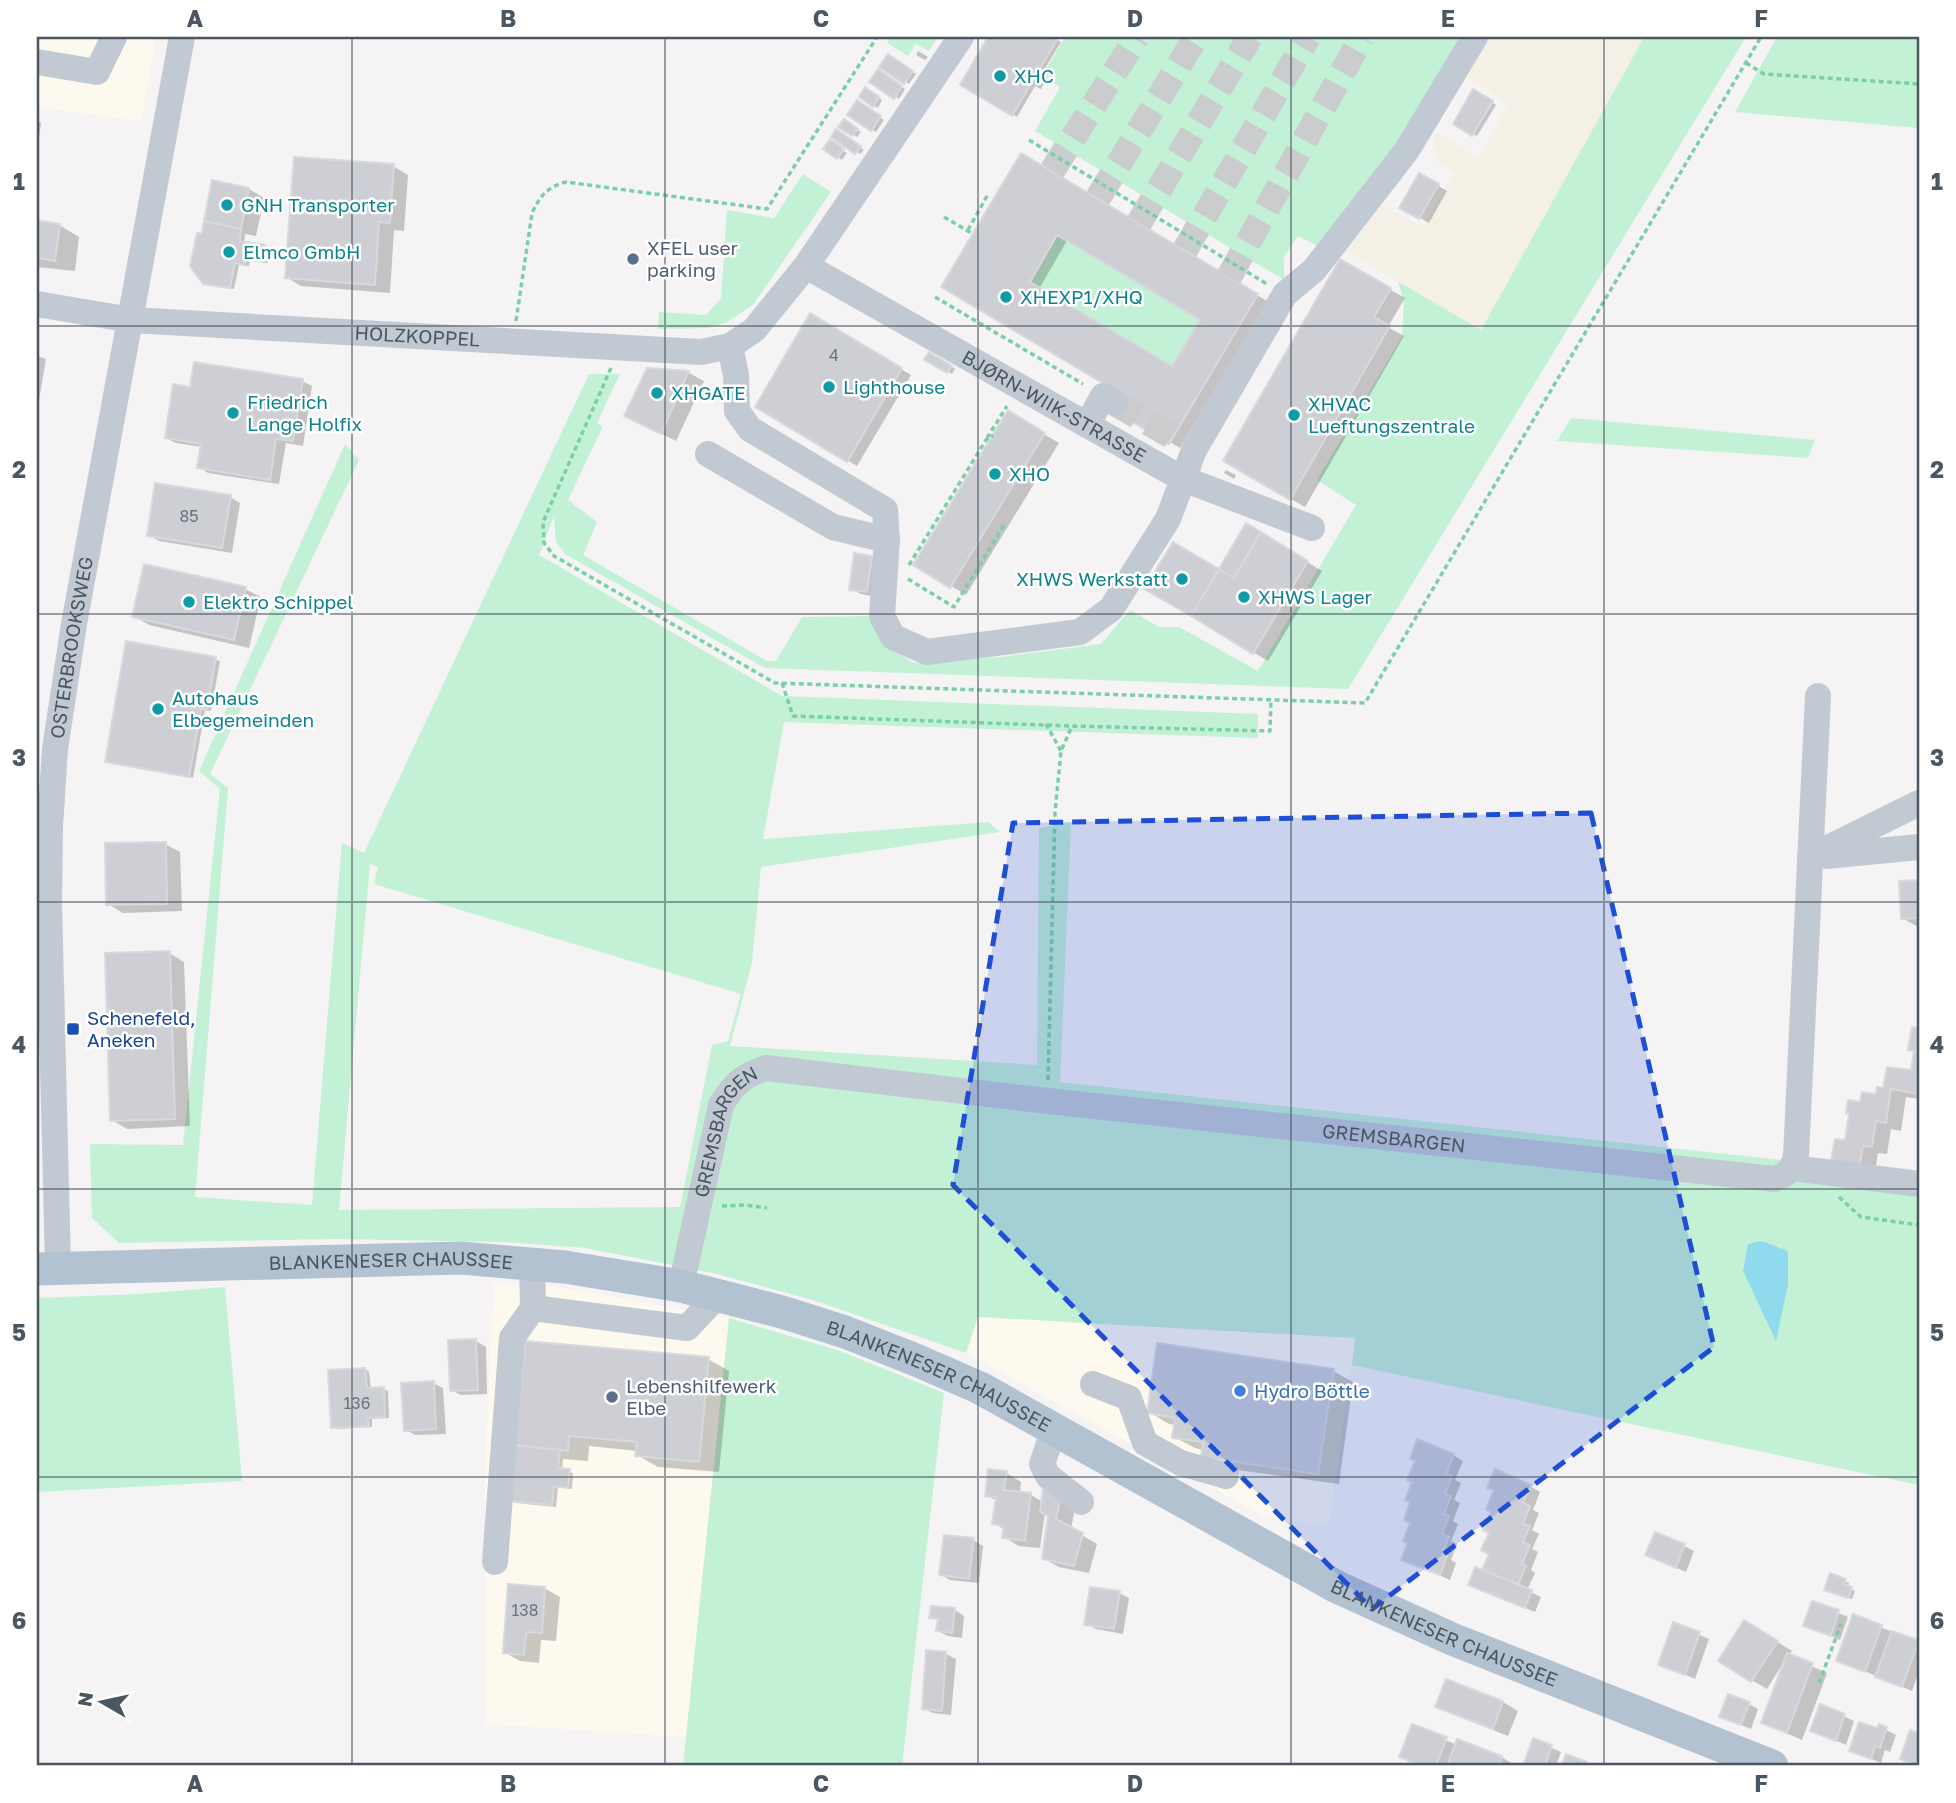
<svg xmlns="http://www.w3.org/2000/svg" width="1956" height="1803" font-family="'Golos Text',sans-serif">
<rect width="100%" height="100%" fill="#f5f3f3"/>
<g fill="#fdf9ef">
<path d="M37 37H156L141 121 37 107Z"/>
<path d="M494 1284 558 1287 729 1318 686 1737 486 1724 485 1466Z"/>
<path d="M978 1317 1355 1338 1329 1525 1265 1517 966 1353Z"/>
</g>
<g fill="#c3f1d5" fill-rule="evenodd">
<path d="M891 37H938L929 51 916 44 908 56 887 43Z"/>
<path d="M1065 37H1464L1402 141 1318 246 1298 236 1284 257V280L1035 131 1060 87 1042 76Z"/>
<path d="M1644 37H1746L1348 689 765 668 565 554 556 541 554 516 539 555 782 696 1258 714V738L784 722 763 839 988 822 1000 832 761 867 752 962 730 1046 1037 1065 1039 828 1071 822 1060 1082 1782 1160 1919 1191V1485L1352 1365 1355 1338 978 1317 966 1353 813 1300 713 1273 585 1248 503 1242 336 1239 119 1243 92 1218 90 1144 183 1145 220 789 199 771 345 444 359 460 210 774 228 788 195 1197 312 1205 342 843 364 853 589 374H620L597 423 603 426 568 500 597 522 583 555 767 661H776L802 617 875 616 885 645 914 663 1001 657 1101 644 1130 610 1159 627H1179L1258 671 1356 505 1317 480 1402 337 1404 302 1398 281 1481 329ZM370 864 378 867 374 884 741 994 728 1041 712 1045 680 1207 339 1210Z"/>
<path d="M1777 37H1919V128L1735 112Z"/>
<path d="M803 174 831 192 753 305 727 322 708 328 658 329 659 312 706 315 721 298 727 210 774 218Z"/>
<path d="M1057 235 1200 320 1172 366 1030 282Z"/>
<path d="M1571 418 1815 440 1808 458 1557 441Z"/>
<path d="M225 1287 242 1481 37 1492V1298L138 1294Z"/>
<path d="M729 1318 840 1351 944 1393 902 1766H683Z"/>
</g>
<path fill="#f5f0e5" d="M1490 37H1644L1481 330 1346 251 1381 204 1422 227 1455 173 1436 161 1434 131 1478 158 1509 105 1467 77Z"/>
<path fill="#90daee" d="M1762 1241 1788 1251V1285L1776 1341 1743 1271 1748 1244Z"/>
<g fill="#0003" fill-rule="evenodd">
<path d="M990 37H1052L1061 42 1040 77 1046 80 1041 89 1035 86 1017 117 962 85Z"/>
<path d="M918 51 928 57 925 60 916 55Z"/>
<path d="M889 56 916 74 909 84 882 66Z"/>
<path d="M878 71 905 89 899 99 872 81Z"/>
<path d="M866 90 882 100 878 108 861 97Z"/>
<path d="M1474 91 1496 105 1477 136 1455 123Z"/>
<path d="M857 102 884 120 876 132 849 114Z"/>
<path d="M37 121 41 123 37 154Z"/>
<path d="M844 122 861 132 857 137 841 127Z"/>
<path d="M837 132 864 150 860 154 834 137Z"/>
<path d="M830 142 847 153 842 160 825 149Z"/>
<path d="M1021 155 1267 301 1180 448 1114 409 1123 393 944 287ZM1068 239 1202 319 1173 369 1039 289Z"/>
<path d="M393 166 408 175 404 231 394 230 390 293 301 286 286 277Z"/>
<path d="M1420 175 1447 191 1429 223 1401 207Z"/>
<path d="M214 182 249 189 264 198 256 236 245 234 244 243 270 249 267 263 250 260 249 266 239 265 234 289 204 283V236Z"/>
<path d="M37 222 59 225 79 237 75 271 37 267Z"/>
<path d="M1340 261 1405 298 1388 327 1404 336 1305 507 1225 461Z"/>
<path d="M811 315 911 375 857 466 757 406Z"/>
<path d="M930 354 955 369 952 374 927 359Z"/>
<path d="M37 356 46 359 37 412Z"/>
<path d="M648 370 689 373 704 381 676 441 641 423Z"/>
<path d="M302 381 312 386 303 446 286 443 279 484 208 473 199 467 202 447 176 443 166 438 192 389Z"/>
<path d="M1008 413 1059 443 966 595 916 564Z"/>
<path d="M1226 470 1236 475 1234 479 1224 473Z"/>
<path d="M230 497 240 503 232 553 159 541 149 535Z"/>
<path d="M1247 526 1322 571 1268 661 1147 588 1220 572Z"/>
<path d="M871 557 881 563 877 597 861 594 851 589Z"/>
<path d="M245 589 261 597 249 648 149 625 134 616Z"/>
<path d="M128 643 220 661 211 711 205 710 193 778 107 761Z"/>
<path d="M165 844 180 852 182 911 123 913 108 904Z"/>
<path d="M1919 882V926L1918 927 1902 918 1900 883Z"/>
<path d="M169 953 184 962 190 1126 127 1129 112 1120Z"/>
<path d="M1914 1029 1919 1030V1099L1906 1097 1901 1131 1891 1129 1887 1154 1878 1153 1874 1178 1847 1173 1846 1142 1862 1104 1877 1096 1912 1073 1916 1052 1910 1049Z"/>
<path d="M476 1341 486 1347 487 1394 461 1395 451 1390Z"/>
<path d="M527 1343 708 1359 729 1371 719 1472 658 1467 637 1455 638 1451 589 1446 588 1461 563 1459 562 1470 573 1473 572 1489 558 1487 556 1507 516 1503 512 1500Z"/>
<path d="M365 1369 369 1372 371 1390 383 1389 388 1391 389 1418 372 1419V1427L337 1429 333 1427Z"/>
<path d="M1333 1371 1353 1382 1339 1484 1223 1468 1203 1450 1195 1448 1174 1437 1176 1425 1169 1424 1149 1412Z"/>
<path d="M433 1383 443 1388 446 1434 415 1435 406 1430Z"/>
<path d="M1453 1455 1463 1461 1455 1480 1461 1483 1454 1500 1460 1503 1453 1521 1458 1524 1451 1541 1457 1544 1451 1560 1456 1563 1450 1580 1403 1559Z"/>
<path d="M1006 1473 1021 1482 1020 1493 1031 1495 1043 1502 1045 1491 1076 1502 1071 1529 1097 1544 1089 1573 1059 1567 1044 1559 1050 1516 1045 1513 1040 1548 1019 1546 1004 1537 1005 1530 994 1523 997 1501 987 1495Z"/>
<path d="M1530 1486 1540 1492 1533 1510 1539 1513 1532 1530 1539 1534 1532 1549 1538 1552 1531 1570 1535 1573 1527 1590 1541 1597 1535 1612 1480 1590 1483 1573Z"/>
<path d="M973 1540 983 1546 979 1583 950 1580 940 1574Z"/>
<path d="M1684 1546 1694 1551 1686 1572 1647 1555Z"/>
<path d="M1845 1581 1849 1583 1848 1587 1855 1591 1852 1599 1830 1592Z"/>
<path d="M544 1588 560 1597 556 1641 541 1640 539 1663 520 1661 504 1652Z"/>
<path d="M1119 1593 1129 1598 1123 1634 1096 1629 1086 1624Z"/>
<path d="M1813 1603 1848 1617 1840 1640 1805 1625Z"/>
<path d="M932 1608 955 1610 964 1616 962 1638 948 1636 938 1631 939 1621 931 1617Z"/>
<path d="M1854 1617 1919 1642V1671L1912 1691 1838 1660Z"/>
<path d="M1674 1624 1709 1639 1695 1679 1660 1664Z"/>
<path d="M1760 1631 1792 1651 1788 1656 1827 1673 1802 1740 1763 1723 1783 1663 1767 1689 1720 1661Z"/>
<path d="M928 1652 946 1654 956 1659 951 1715 933 1713 923 1708Z"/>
<path d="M1447 1681 1503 1702 1518 1711 1508 1736 1452 1714 1437 1706Z"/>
<path d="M1749 1704 1758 1709 1751 1729 1731 1721Z"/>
<path d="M1821 1706 1854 1721 1846 1745 1812 1730Z"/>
<path d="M1413 1726 1457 1745 1458 1741 1502 1757 1511 1763 1510 1766H1421L1411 1762 1401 1757Z"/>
<path d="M1880 1727 1896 1735 1890 1752 1885 1750 1881 1763 1851 1750 1878 1731Z"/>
<path d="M1534 1740 1561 1752 1556 1766 1525 1765Z"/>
</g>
<g fill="#cdcfd5" stroke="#d7d9de" stroke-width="2" fill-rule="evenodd">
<path d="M988 37 1058 38 1012 116 960 85Z"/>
<path d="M888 54 913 71 904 84 879 67Z"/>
<path d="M878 69 902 86 894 99 869 82Z"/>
<path d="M865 87 879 97 873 107 859 97Z"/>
<path d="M1473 89 1493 101 1472 136 1453 124Z"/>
<path d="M857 100 881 116 871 131 847 115Z"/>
<path d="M844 119 858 129 852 136 838 127Z"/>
<path d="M836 129 861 146 855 154 831 137Z"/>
<path d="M830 139 844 149 837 159 823 149Z"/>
<path d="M1021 153 1258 294 1169 444 1111 409 1121 394 941 287ZM1057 235 1200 320 1172 366 1030 282Z"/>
<path d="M294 157 394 164 390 223 379 222 375 285 285 278Z"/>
<path d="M1419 173 1439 184 1419 219 1399 208Z"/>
<path d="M212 180 249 188 241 229 204 221Z"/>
<path d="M37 220 60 224 55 261 37 258Z"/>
<path d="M204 221 241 229 240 241 266 245 263 262 246 259 245 265 235 263 230 288 203 284 190 266 197 233 202 234Z"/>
<path d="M1340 259 1391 288 1374 317 1390 326 1290 500 1223 461Z"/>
<path d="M810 313 902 368 847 462 755 407Z"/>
<path d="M929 352 952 366 947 373 924 360Z"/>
<path d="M194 362 303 379 293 441 276 439 270 480 197 468 201 444 165 438 173 384 190 387Z"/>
<path d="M647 368 689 371 661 434 624 416Z"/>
<path d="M1008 410 1045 433 950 588 913 565Z"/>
<path d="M155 483 231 495 222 548 147 536Z"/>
<path d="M1246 523 1261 532 1234 578 1219 569Z"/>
<path d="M1261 532 1308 561 1253 654 1191 616 1219 569 1234 578Z"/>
<path d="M1173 542 1219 569 1191 616 1144 589Z"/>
<path d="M854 553 872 556 867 592 849 590Z"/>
<path d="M144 564 246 587 234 640 132 617Z"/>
<path d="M126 641 216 657 207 710 201 709 189 777 105 762Z"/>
<path d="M166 842 167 904 106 905 105 843Z"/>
<path d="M1919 880V918L1901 919 1899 881Z"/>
<path d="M170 951 175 1119 110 1121 105 953Z"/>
<path d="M1912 1027 1919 1028V1094L1891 1089 1886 1123 1876 1121 1872 1147 1863 1146 1859 1170 1830 1166 1835 1139 1845 1140 1849 1114 1846 1113 1848 1100 1860 1102 1862 1092 1876 1094 1877 1087 1883 1088 1887 1067 1911 1070 1914 1051 1908 1050Z"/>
<path d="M476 1339 478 1390 450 1391 448 1340Z"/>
<path d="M525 1341 709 1357 699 1462 635 1456 637 1442 569 1436 568 1451 515 1445Z"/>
<path d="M1157 1343 1334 1369 1318 1474 1201 1457 1203 1442 1172 1438 1175 1418 1147 1413Z"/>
<path d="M365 1368 367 1388 384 1387 385 1417 368 1418 369 1426 331 1428 328 1370Z"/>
<path d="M434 1381 436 1429 404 1431 401 1383Z"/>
<path d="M1417 1439 1454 1454 1446 1474 1452 1476 1445 1494 1451 1496 1444 1514 1449 1516 1442 1534 1449 1537 1442 1554 1447 1556 1440 1575 1401 1560 1408 1543 1403 1541 1410 1523 1404 1520 1410 1502 1405 1500 1412 1482 1407 1480 1415 1461 1410 1459Z"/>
<path d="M515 1445 560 1450 558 1468 570 1469 568 1488 554 1486 552 1505 510 1501Z"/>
<path d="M988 1469 1007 1471 1004 1490 1031 1493 1025 1541 1002 1538 1004 1526 992 1524 996 1497 985 1496Z"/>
<path d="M1495 1469 1531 1485 1523 1503 1530 1506 1523 1524 1530 1526 1523 1542 1530 1545 1522 1564 1526 1566 1518 1585 1482 1570 1489 1554 1481 1550 1489 1533 1483 1530 1491 1512 1486 1509 1494 1490 1487 1488Z"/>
<path d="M1043 1489 1062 1492 1056 1519 1083 1533 1074 1566 1042 1559 1048 1516 1040 1512Z"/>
<path d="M1655 1532 1685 1544 1676 1568 1645 1555Z"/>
<path d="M944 1535 974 1538 969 1579 939 1575Z"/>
<path d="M1475 1567 1532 1590 1525 1608 1468 1585Z"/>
<path d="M1830 1573 1846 1579 1844 1584 1852 1587 1848 1598 1824 1590Z"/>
<path d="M508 1584 545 1587 542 1633 526 1632 524 1655 503 1653Z"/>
<path d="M1090 1587 1120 1591 1114 1629 1084 1625Z"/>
<path d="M1812 1601 1839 1610 1831 1636 1803 1626Z"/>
<path d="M931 1606 955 1608 952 1633 936 1631 938 1619 929 1618Z"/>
<path d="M1853 1614 1882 1625 1865 1672 1836 1661Z"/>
<path d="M1744 1620 1778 1641 1751 1682 1718 1661Z"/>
<path d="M1673 1622 1700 1632 1685 1675 1658 1665Z"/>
<path d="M1892 1631 1919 1640 1902 1687 1875 1677Z"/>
<path d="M926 1650 946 1652 942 1711 922 1709Z"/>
<path d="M1787 1653 1813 1663 1787 1733 1761 1723Z"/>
<path d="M1446 1679 1503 1701 1493 1729 1435 1707Z"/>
<path d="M1728 1694 1750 1702 1741 1725 1719 1717Z"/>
<path d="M1820 1704 1845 1714 1836 1741 1810 1731Z"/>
<path d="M1859 1722 1877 1728 1879 1724 1887 1727 1880 1748 1875 1746 1871 1759 1849 1751Z"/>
<path d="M1412 1724 1447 1737 1436 1766H1422L1399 1757Z"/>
<path d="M1910 1730 1919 1733V1766L1900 1759Z"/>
<path d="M1533 1738 1552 1745 1545 1766H1523Z"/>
<path d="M1457 1739 1502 1756 1499 1766H1447Z"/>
<path d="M1566 1754 1587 1762 1585 1766H1561Z"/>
</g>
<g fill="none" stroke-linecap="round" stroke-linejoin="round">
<g stroke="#caccce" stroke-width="26" stroke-dasharray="26 13" stroke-linecap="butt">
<path d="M1052 171 1137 37"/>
<path d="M1098 198 1196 37"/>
<path d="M1139 223 1250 37"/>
<path d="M1185 250 1308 37"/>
<path d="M1229 277 1362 37"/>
<path d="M1115 403 1173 437"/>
</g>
<g stroke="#7ad0a6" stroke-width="3.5" stroke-dasharray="5 3.5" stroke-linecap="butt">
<path d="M1746 63 1764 74 1919 84"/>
<path d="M1029 140 1267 284"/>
<path d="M944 217 973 234"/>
<path d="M968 230 987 196"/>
<path d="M935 297 1083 384"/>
<path d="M516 321 532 213C540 196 547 187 566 182L767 209 877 37"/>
<path d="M611 368 543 522 544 543 554 556 775 683 1365 703 1761 37"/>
<path d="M987 438 1007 406"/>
<path d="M909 565 986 440 993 435"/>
<path d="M908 579 954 607 1005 523"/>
<path d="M782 683 793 716 1072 726"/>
<path d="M1046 724 1061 751"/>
<path d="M1048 1080 1055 812 1061 751 1072 726 1270 731 1271 700"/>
<path d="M1839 1197 1861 1217 1919 1225"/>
<path d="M722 1206 746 1205 767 1208"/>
<path d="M1819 1683 1841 1624"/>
</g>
<g stroke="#c1cad2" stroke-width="26">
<path d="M37 62 97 72 114 37"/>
<path id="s1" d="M806 266 1181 478 1312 528"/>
<path id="s2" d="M37 304 131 320 701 352 730 346 754 330 806 266 961 37"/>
<path d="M730 346 736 375 737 411 750 429 885 510 887 540"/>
<path d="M1087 425 1103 396 1115 403"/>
<path d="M708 454 833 527 887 540 882 616 893 637 927 652 1080 632 1111 609 1168 519 1194 450 1285 294 1314 270 1407 150 1475 37"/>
<path d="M1826 856 1919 847"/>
<path d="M1810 857 1919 803"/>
<path d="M1793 1168 1919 1184"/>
<path d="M532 1264 533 1308 687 1328 718 1295"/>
<path id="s3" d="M58 1267 49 903 50 827 55 749 74 624 182 37"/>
<path id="s4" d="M681 1286 721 1105C734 1084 742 1076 766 1068L1048 1101 1774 1179C1787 1175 1792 1170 1796 1156L1818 696"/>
<path d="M1093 1384 1129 1398 1145 1443 1181 1463 1226 1476"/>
<path d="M1054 1429 1042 1464 1048 1476 1081 1502"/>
<path d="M495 1562 512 1338 533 1308"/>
</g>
<path stroke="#b3c2d1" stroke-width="33" id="s5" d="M37 1269 461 1258 565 1267 681 1286 782 1312 845 1332 916 1360 980 1388 1337 1587 1452 1639 1772 1766"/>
</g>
<path fill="#1d4ed8" fill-opacity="0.2" stroke="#1d4ed8" stroke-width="5" stroke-dasharray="14 9" stroke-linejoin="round" d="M1591 813 1714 1347 1372 1609 953 1185 1013 823Z"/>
<path fill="none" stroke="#4a5661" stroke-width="2" stroke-opacity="0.55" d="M352 37V1766M665 37V1766M978 37V1766M1291 37V1766M1604 37V1766M37 326H1919M37 614H1919M37 902H1919M37 1189H1919M37 1477H1919"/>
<g fill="#0f9aa8" stroke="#fff" stroke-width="2.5">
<circle cx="1000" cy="76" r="7"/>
<circle cx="227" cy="205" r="7"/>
<circle cx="229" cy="252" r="7"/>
<circle cx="1006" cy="297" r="7"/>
<circle cx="829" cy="387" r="7"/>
<circle cx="657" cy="393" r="7"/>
<circle cx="233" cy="413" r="7"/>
<circle cx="1294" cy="415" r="7"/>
<circle cx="995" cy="474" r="7"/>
<circle cx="1182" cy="579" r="7"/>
<circle cx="1244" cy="597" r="7"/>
<circle cx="189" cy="602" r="7"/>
<circle cx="158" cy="709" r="7"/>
</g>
<g fill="#5c6f8a" stroke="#fff" stroke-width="2.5">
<circle cx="633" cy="259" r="7"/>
<circle cx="612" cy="1397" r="7"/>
</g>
<rect fill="#1a4fb4" stroke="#fff" stroke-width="2.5" x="66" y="1022" width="14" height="14" rx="3.5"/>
<circle fill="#3f7fe0" stroke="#fff" stroke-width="2.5" cx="1240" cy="1391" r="7"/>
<g text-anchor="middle" stroke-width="5" stroke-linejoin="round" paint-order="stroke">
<g font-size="16" fill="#6b747e">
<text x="834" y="361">4</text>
<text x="189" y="522">85</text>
<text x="357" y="1409">136</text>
<text x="525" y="1616">138</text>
</g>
<g font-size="19" fill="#0d838f" stroke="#fff" text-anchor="start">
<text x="1014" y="83">XHC</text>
<text x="241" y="212">GNH Transporter</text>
<text x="243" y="259">Elmco GmbH</text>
<text x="1020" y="304">XHEXP1/XHQ</text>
<text x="843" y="394">Lighthouse</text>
<text x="671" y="400">XHGATE</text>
<text x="247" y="409">Friedrich<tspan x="247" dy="22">Lange Holfix</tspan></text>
<text x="1308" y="411">XHVAC<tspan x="1308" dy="22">Lueftungszentrale</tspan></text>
<text x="1009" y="481">XHO</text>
<text x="1168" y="586" text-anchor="end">XHWS Werkstatt</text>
<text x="1258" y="604">XHWS Lager</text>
<text x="203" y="609">Elektro Schippel</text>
<text x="172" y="705">Autohaus<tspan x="172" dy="22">Elbegemeinden</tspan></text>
</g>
<g font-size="19" fill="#4e5e75" stroke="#fff" text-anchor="start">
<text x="647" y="255">XFEL user<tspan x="647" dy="22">parking</tspan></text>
<text x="626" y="1393">Lebenshilfewerk<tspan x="626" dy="22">Elbe</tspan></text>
</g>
<g font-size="19" fill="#4a5661" stroke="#fff">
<text dy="7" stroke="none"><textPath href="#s2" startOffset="382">HOLZKOPPEL</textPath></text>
<text dy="7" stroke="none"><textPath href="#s1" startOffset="285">BJØRN-WIIK-STRASSE</textPath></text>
<text dy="7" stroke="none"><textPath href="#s3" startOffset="621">OSTERBROOKSWEG</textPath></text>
<text dy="7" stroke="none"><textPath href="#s4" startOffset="163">GREMSBARGEN</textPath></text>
<text dy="7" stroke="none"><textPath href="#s4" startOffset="877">GREMSBARGEN</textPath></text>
<text dy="7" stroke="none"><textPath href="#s5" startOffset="354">BLANKENESER CHAUSSEE</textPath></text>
<text dy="7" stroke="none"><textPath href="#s5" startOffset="920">BLANKENESER CHAUSSEE</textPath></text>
<text dy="7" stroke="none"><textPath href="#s5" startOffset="1488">BLANKENESER CHAUSSEE</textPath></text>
</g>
<g font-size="19" fill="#164399" stroke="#fff" text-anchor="start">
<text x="87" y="1025">Schenefeld,<tspan x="87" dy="22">Aneken</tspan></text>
</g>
<g font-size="19" fill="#366cbe" stroke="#fff" text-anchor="start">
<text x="1254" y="1398">Hydro Böttle</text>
</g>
</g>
<rect width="1956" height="1803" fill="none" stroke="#ffffff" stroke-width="77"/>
<g transform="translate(102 1702) rotate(279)" stroke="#ffffff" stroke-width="5" paint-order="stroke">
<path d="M0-5L12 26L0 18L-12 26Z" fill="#4a5661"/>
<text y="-10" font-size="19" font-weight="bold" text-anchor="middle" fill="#4a5661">N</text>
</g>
<rect x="38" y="38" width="1880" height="1726" fill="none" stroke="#4a5661" stroke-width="2.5"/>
<g font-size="23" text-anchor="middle" font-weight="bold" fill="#4a5661">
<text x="195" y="27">A</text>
<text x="508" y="27">B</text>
<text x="821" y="27">C</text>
<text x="1135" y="27">D</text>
<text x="1448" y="27">E</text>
<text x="1761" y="27">F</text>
<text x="19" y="190">1</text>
<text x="1937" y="190">1</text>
<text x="19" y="478">2</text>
<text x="1937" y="478">2</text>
<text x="19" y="766">3</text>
<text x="1937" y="766">3</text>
<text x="19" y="1053">4</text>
<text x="1937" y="1053">4</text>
<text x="19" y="1341">5</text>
<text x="1937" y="1341">5</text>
<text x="19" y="1629">6</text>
<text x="1937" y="1629">6</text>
<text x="195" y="1792">A</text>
<text x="508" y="1792">B</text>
<text x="821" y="1792">C</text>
<text x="1135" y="1792">D</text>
<text x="1448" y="1792">E</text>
<text x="1761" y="1792">F</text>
</g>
</svg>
